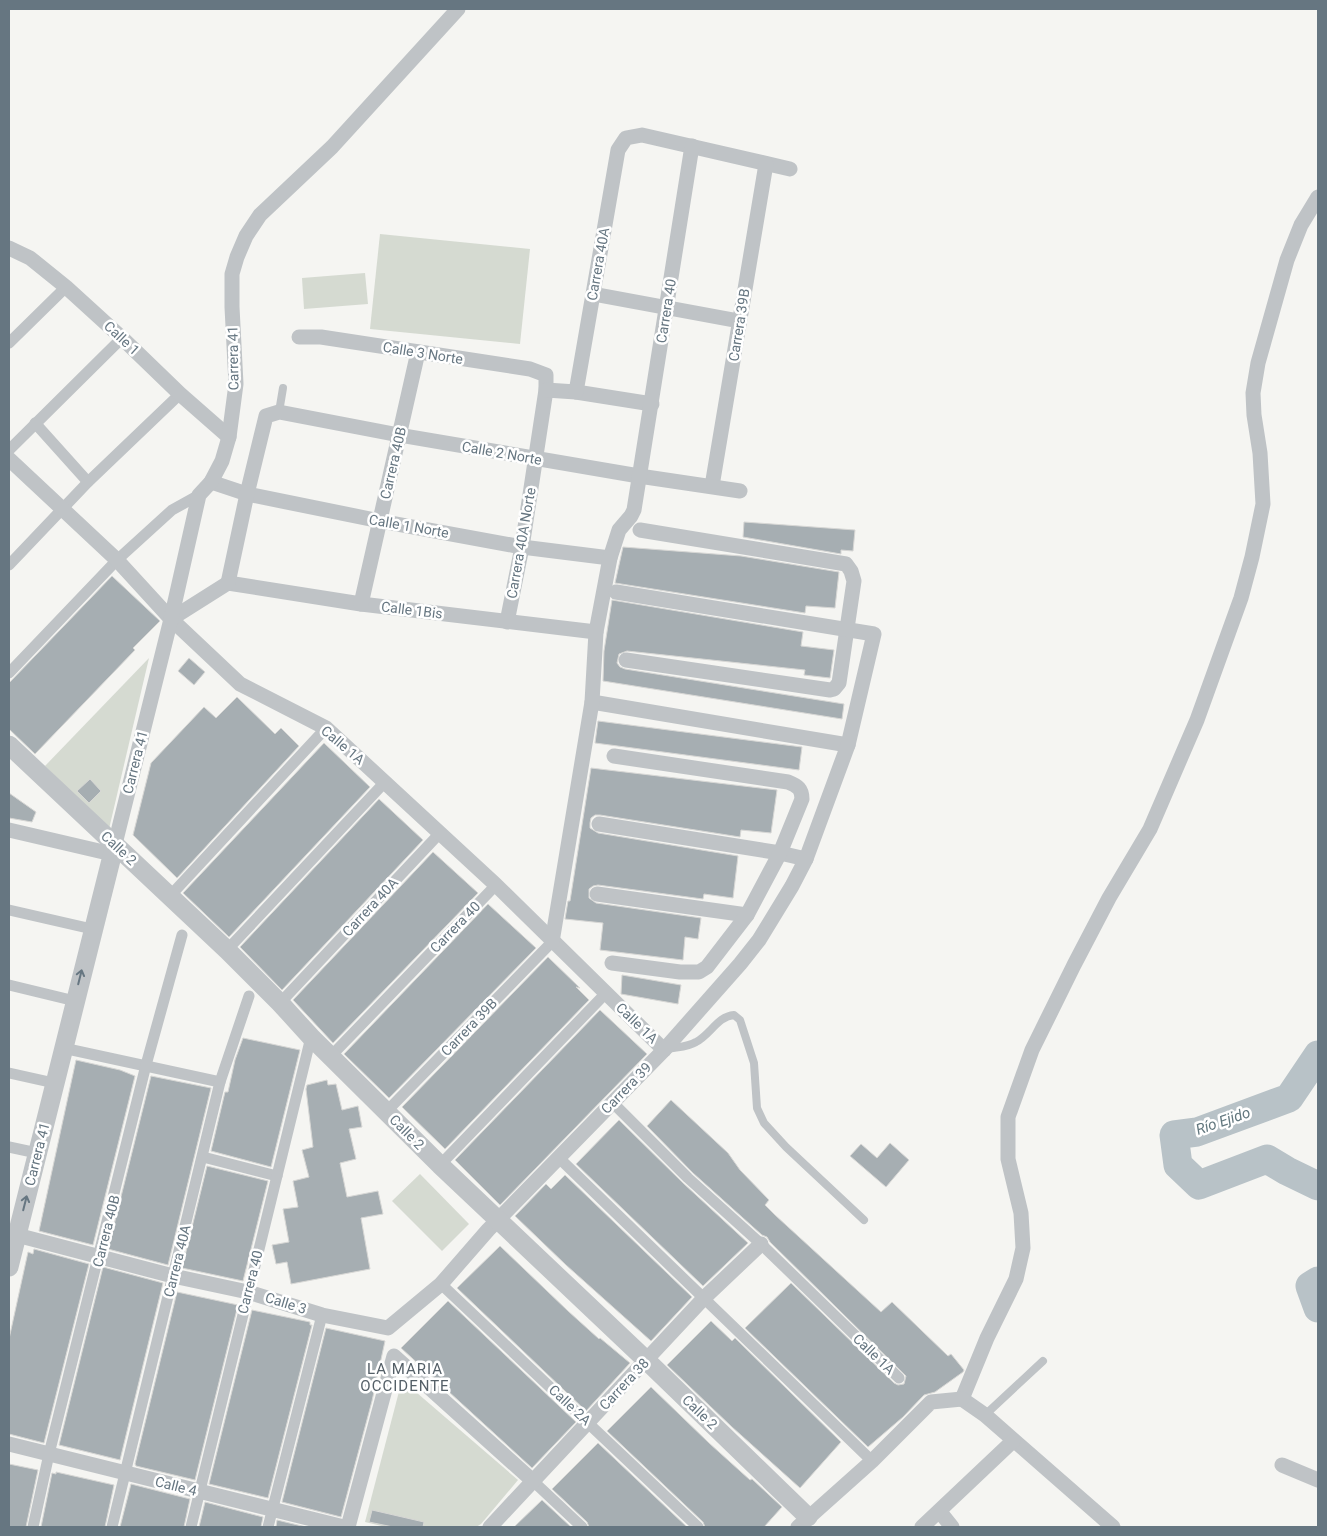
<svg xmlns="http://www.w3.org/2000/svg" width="1327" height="1536" font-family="Roboto,sans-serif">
<rect width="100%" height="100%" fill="#f5f5f2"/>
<g fill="#d5dad1">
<path d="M380 234 530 249 520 344 370 329Z"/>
<path d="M365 273 368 304 304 309 302 278Z"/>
<path d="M149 658 109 829 45 766Z"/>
<path d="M420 1174 469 1224 442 1251 392 1201Z"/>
<path d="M402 1380 518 1480 481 1524 476 1527H386L365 1522Z"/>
</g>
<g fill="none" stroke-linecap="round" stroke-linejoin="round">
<g stroke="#b8c2c7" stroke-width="29">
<path d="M1318 1055 1289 1098 1197 1132 1174 1135 1178 1165 1199 1185 1267 1159 1287 1171 1318 1186"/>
<path d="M1318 1281 1310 1286 1318 1308"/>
</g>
</g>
<g fill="#a6aeb2" stroke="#d7d7d5">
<path d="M744 522 855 530 853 551 841 550V554L743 537Z"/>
<path d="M623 547 741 556 839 572 835 608 806 606 805 613 615 583Z"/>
<path d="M112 576 160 621 133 648 135 650 35 754 9 729V683Z"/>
<path d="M612 600 803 632 801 646 834 650 830 678 804 675 805 670 627 651 619 654 617 663 620 667 625 669 844 704 842 719 603 681 604 651Z"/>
<path d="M189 658 205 672 194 685 178 671Z"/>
<path d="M237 697 275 734 281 728 299 746 177 878 133 835 151 763 204 707 216 718Z"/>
<path d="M598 721 802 747 799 770 595 743Z"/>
<path d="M324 743 370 787 229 937 183 893Z"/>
<path d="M591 768 777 790 771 833 741 830 740 837 600 815H595L591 818 590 823V828L598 833 738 856 733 898 704 894 703 899 598 885 593 886 589 889V898L596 903 701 918 698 939 685 937 683 960 600 950 603 923 565 919 568 901H570Z"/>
<path d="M90 779 101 791 89 803 77 791Z"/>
<path d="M9 793 36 812 32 822 9 818Z"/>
<path d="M379 799 423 840 282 990 240 947Z"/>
<path d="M433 852 478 893 333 1043 293 1000Z"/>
<path d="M488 904 536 948 389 1098 344 1054Z"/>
<path d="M548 957 580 988 576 987 589 1000 445 1149 402 1107Z"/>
<path d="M622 975 681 985 678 1004 621 994Z"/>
<path d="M600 1010 647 1054 500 1205 455 1160Z"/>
<path d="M243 1038 300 1050 271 1167 211 1151 225 1092H228L235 1060Z"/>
<path d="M76 1060 120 1070 135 1076 93 1245 39 1231Z"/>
<path d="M151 1076 211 1088 168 1265 108 1249Z"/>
<path d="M327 1080 328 1085 336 1084 342 1110 358 1106 362 1127 349 1129 356 1159 340 1163 347 1197 378 1191 383 1214 361 1218 370 1269 291 1284 287 1262 276 1264 272 1245 289 1242 283 1209 298 1207 293 1181 309 1177 302 1150 313 1147 306 1089 307 1085Z"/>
<path d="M671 1100 728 1153 740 1170 769 1200 765 1205 775 1215 881 1312 892 1302 948 1356 951 1354 964 1370 963 1372 935 1392 924 1395 903 1417 868 1447 745 1328 791 1283 894 1383 898 1385 904 1384 906 1376 770 1242 767 1237 762 1235 693 1173 647 1126Z"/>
<path d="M619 1120 683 1183 748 1243 703 1286 576 1164Z"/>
<path d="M890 1143 909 1160 886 1187 850 1156 861 1144 877 1158Z"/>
<path d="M207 1166 268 1181 243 1281 182 1268Z"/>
<path d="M565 1175 692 1297 651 1341 566 1265 515 1216 546 1184 551 1189Z"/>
<path d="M500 1246 568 1311 599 1339 600 1338 630 1363 586 1411 457 1288Z"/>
<path d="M34 1249 89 1264 44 1443 9 1434V1339L28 1252 33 1254Z"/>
<path d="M103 1267 163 1283 120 1460 59 1445Z"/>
<path d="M177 1292 238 1305 195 1480 136 1466 135 1464Z"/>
<path d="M448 1301 576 1422 532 1468 401 1348Z"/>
<path d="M252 1310 310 1322V1325H312L268 1498 209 1484Z"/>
<path d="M711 1321 732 1341 735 1338 841 1442 800 1488 732 1427 667 1365Z"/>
<path d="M326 1328 385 1341 372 1401 341 1517 282 1502Z"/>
<path d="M651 1387 709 1443 750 1480 752 1479 782 1507 764 1527H705L703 1522 607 1431Z"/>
<path d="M598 1443 687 1527H589L587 1522 552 1489Z"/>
<path d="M9 1464 38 1470 26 1527H9Z"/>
<path d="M56 1472 114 1485 105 1527H41L52 1473 56 1474Z"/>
<path d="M131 1484 190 1499 184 1527H120Z"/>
<path d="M542 1500 571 1527H514Z"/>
<path d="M205 1502 263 1517 261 1527H199Z"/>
<path d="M372 1510 424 1522 423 1527H393L369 1522Z"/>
<path d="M277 1520 306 1527H276Z"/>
</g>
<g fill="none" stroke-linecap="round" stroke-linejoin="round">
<g stroke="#bfc3c6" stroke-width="8">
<path d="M279 412 283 388"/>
<path d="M668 1049C677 1047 688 1047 696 1042 710 1035 718 1016 734 1015L740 1020 754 1063 757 1108 764 1123 786 1147 864 1220"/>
<path d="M985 1415 1043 1361"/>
</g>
<g stroke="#bfc3c6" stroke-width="11">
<path d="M9 343 66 287"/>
<path d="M35 423 88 482"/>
<path d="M9 450 122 338"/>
<path d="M9 565 88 482 180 394"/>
<path d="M9 673 117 560 172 510 199 495"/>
<path d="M170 896 326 728"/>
<path d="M9 910 92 929"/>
<path d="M227 950 385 782"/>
<path d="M9 985 75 1001"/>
<path d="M280 1003 440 833"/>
<path d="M63 1048 220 1082"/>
<path d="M331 1056 496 885"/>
<path d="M9 1073 54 1083"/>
<path d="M612 1102 688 1178 761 1244 899 1378"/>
<path d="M386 1112 552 942"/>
<path d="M9 1147 37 1153"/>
<path d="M203 1157 277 1176"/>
<path d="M559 1158 872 1461"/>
<path d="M440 1165 606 993"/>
<path d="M441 1284 698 1527"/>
<path d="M533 1481 582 1527"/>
<path d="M33 1527 49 1454 146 1065 182 935"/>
<path d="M112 1527 220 1082 249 996"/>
<path d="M191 1527 311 1037"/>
<path d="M268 1527 322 1315"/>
</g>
<g stroke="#bfc3c6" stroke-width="15">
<path d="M9 248 30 258 66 287 122 338 180 394 229 437"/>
<path d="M593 294 739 321"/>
<path d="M299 337H321L530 369 546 375V390L522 547 507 622"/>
<path d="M546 390 576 392 652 404"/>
<path d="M576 392 618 150 626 138 642 135 790 169"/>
<path d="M9 459 117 560 171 619 240 684 326 728 496 885 664 1050"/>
<path d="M211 482 247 494 380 521 522 547 610 558"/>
<path d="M712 486 766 164"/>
<path d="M228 583 247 494 266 416 279 412 399 435 639 476 740 491"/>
<path d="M228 583 361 604 596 632"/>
<path d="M361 604 418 352"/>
<path d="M171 619 228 583"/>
<path d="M626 660 830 690 834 689 839 683 854 581 851 571 846 564 640 530"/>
<path d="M592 702 848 745"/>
<path d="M599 824 780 853 806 859"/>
<path d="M9 830 112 854"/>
<path d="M115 844 171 619 199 495 211 482 222 461 229 437 236 384 232 307V274L237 257 246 236 260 215 332 147 458 9"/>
<path d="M597 894 747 915"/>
<path d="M552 942 592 702 596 632 610 558 619 530 631 516 634 510 692 146"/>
<path d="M612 963 680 972H699L707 967 747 915 780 853 802 799C802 789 798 786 788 782L614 756"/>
<path d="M9 1233 173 1276 248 1292 322 1315 388 1328 441 1284 488 1230 664 1050 740 964 759 940 792 886 806 859 848 745 874 634 616 592"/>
<path d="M962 1399 987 1338 1016 1279 1023 1248 1021 1213 1008 1159V1117L1032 1050 1074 965 1109 898 1150 829 1197 720 1241 598 1252 557 1263 504 1260 453 1254 415 1253 393 1258 363 1287 260 1301 225 1318 197"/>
<path d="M962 1399 985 1415 1113 1527"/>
<path d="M9 1444 344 1527"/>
<path d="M1282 1465 1318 1480"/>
<path d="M940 1512 952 1527"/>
<path d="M348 1527 394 1356 533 1481"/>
<path d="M490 1527 704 1298 761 1244"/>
<path d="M798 1527 872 1461 931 1402 962 1399"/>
<path d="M922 1527 1013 1441"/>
</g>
<g stroke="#bfc3c6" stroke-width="19">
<path d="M9 745 227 950 280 1003 311 1037 440 1165 646 1360 808 1517"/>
<path d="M9 1267 115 844"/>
</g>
</g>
<defs><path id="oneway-shaft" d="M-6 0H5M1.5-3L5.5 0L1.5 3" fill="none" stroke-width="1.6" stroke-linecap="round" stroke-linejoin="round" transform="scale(1.25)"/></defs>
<g stroke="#667681">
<use href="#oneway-shaft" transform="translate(80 977) rotate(-76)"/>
<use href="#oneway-shaft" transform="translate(25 1203) rotate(-76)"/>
</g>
<g text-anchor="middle" stroke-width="5" stroke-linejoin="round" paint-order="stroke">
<g font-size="14" fill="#667681" stroke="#fff">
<text transform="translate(598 264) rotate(-80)" y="5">Carrera 40A</text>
<text transform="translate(666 311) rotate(-81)" y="5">Carrera 40</text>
<text transform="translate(739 325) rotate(-81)" y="5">Carrera 39B</text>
<text transform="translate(122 338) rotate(43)" y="5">Calle 1</text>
<text transform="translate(423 353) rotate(9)" y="5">Calle 3 Norte</text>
<text transform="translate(233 358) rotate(-91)" y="5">Carrera 41</text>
<text transform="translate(502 453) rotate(10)" y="5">Calle 2 Norte</text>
<text transform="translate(393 463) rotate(-77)" y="5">Carrera 40B</text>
<text transform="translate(409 526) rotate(10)" y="5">Calle 1 Norte</text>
<text transform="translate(521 543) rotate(-80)" y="5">Carrera 40A Norte</text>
<text transform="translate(412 610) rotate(7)" y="5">Calle 1Bis</text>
<text transform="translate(343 745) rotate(40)" y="5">Calle 1A</text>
<text transform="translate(135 762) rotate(-76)" y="5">Carrera 41</text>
<text transform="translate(119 848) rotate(43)" y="5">Calle 2</text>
<text transform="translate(370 907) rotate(-47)" y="5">Carrera 40A</text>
<text transform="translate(455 927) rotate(-46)" y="5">Carrera 40</text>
<text transform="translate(637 1023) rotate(44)" y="5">Calle 1A</text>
<text transform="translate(469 1027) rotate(-46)" y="5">Carrera 39B</text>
<text transform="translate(626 1088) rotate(-46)" y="5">Carrera 39</text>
<text transform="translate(407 1132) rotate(45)" y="5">Calle 2</text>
<text transform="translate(37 1154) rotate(-76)" y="5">Carrera 41</text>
<text transform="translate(106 1231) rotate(-76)" y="5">Carrera 40B</text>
<text transform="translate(177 1261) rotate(-76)" y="5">Carrera 40A</text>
<text transform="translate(250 1282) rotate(-76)" y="5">Carrera 40</text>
<text transform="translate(286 1303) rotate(17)" y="5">Calle 3</text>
<text transform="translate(874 1354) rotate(44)" y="5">Calle 1A</text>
<text transform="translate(624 1384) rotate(-47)" y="5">Carrera 38</text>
<text transform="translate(570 1405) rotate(43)" y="5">Calle 2A</text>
<text transform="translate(700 1412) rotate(44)" y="5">Calle 2</text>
<text transform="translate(176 1486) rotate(14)" y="5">Calle 4</text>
</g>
<g font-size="15" font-style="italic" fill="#62777e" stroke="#fff">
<text transform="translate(1223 1121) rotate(-19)" y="5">Río Ejido</text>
</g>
<g font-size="15" letter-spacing="1" fill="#545f67" stroke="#fff">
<text x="405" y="1374">LA MARIA<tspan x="405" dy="17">OCCIDENTE</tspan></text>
</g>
</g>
<rect width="1327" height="1536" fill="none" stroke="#667681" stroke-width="20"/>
</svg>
